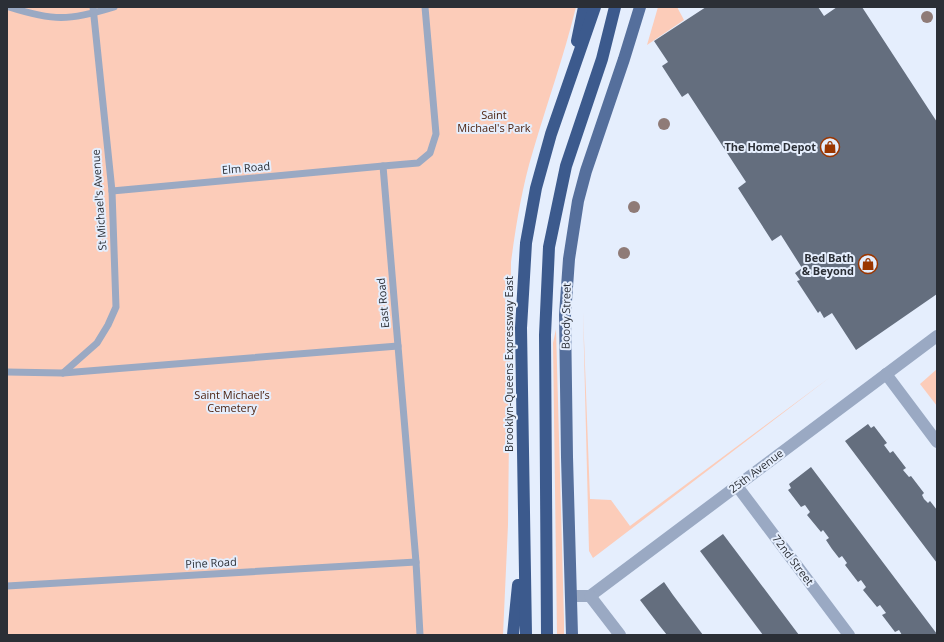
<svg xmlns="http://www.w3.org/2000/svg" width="944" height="642" font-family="'Open Sans',sans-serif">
<rect width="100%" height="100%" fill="#e5eefd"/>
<g fill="#fcccb9">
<path d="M7 7H576C564 56 547 103 533 151 522 187 516 225 511 262L508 525 503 635H7Z"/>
<path d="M658 7H677L684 20 647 45Z"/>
<path d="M583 312 590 499 611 500 630 526 829 378 593 558 589 551Z"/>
<path d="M556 329 564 620V635H557L553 343Z"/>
<path d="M937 369V406L920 384Z"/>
</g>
<g fill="#646e7e">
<path d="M706 7H818L824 16 837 7H862L937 122V294L856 350 832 313 824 318 820 311 818 313 797 281 800 280 795 273 802 268 781 235 772 241 738 188 746 182 688 93 682 97 662 66 668 62 654 41Z"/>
<path d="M868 424 871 428 874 426 887 443 884 445 890 453 893 451 906 468 903 470 909 477 911 476 924 493 922 495 924 499 928 503 930 501 937 510V563L845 441Z"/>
<path d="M811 467 937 634V635H902L899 630 895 632 882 615 886 613 880 605 877 607 863 590 866 587 861 580 858 582 845 565 847 563 842 556 839 558 832 549 826 540 829 538 823 530 821 532 807 515 810 512 805 505 801 507 788 490 791 488 789 484Z"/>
<path d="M723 534 732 546 799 635H763L700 551Z"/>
<path d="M664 582 673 595 703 635H667L659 625 640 600Z"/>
</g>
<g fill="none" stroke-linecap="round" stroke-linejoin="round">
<g stroke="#9aa9c3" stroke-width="7">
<path d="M9 7C53 21 69 21 114 7"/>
<path d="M112 191 383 166"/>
<path d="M7 372 63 373 398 346"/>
<path d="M63 373 97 343 108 325 116 307 112 191 93 7"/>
<path d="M7 586 416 562"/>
<path d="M420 635 416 562 383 166 418 163 430 153 436 134 425 7"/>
</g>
<g stroke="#9aa9c3" stroke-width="12">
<path d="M886 374 937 442"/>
<path d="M737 486 849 635"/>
<path d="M572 596H590L937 336"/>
<path d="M590 596 620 635"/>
</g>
<path stroke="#556f9c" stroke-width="12" d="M572 635 567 457 565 315 569 259 578 201 586 171 624 59 640 7"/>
<g stroke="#3c5a8d" stroke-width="12">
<path d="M577 41 584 7"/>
<path d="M513 635 518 585"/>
<path d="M526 635 521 328 526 243 536 188 551 134 595 7"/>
<path d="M547 635 545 335 549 247 566 166 602 59 615 7"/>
</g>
</g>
<g fill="#8f7b77">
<circle cx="927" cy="17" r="6"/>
<circle cx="664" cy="124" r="6"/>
<circle cx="634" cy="207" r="6"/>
<circle cx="624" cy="253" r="6"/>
</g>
<defs>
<symbol id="shop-ring" viewBox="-11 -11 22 22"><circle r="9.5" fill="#e5eefd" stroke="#9a3600" stroke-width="1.5"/><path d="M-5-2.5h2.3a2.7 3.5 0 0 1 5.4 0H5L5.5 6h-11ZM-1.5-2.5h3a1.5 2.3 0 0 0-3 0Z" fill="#9a3600"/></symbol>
</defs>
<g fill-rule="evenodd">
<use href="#shop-ring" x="819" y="136" width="22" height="22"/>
<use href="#shop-ring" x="857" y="253" width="22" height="22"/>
</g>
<g text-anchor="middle" stroke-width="4" stroke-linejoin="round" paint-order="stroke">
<g font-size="11" fill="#481d0a" stroke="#e5eefd">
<text x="494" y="119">Saint<tspan x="494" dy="13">Michael's Park</tspan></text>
<text x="232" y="399">Saint Michael’s<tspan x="232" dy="13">Cemetery</tspan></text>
</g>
<g font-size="11" font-weight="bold" fill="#2b2f36" stroke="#e5eefd" text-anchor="end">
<text x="816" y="151">The Home Depot</text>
<text x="854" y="262">Bed Bath<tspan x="854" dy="13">&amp; Beyond</tspan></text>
</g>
<g font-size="11" fill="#2b2f36" stroke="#e5eefd">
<text transform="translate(246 168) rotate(-5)" y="4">Elm Road</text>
<text transform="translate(99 200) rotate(-94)" y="4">St Michael's Avenue</text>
<text transform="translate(383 303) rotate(-95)" y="4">East Road</text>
<text transform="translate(566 316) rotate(-89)" y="4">Boody Street</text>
<text transform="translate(509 364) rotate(-90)" y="4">Brooklyn-Queens Expressway East</text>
<text transform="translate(756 471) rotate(-37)" y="4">25th Avenue</text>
<text transform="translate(793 560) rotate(53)" y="4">72nd Street</text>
<text transform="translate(211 563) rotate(-3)" y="4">Pine Road</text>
</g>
</g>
<rect width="944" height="642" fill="none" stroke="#2b2f36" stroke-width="16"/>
</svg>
